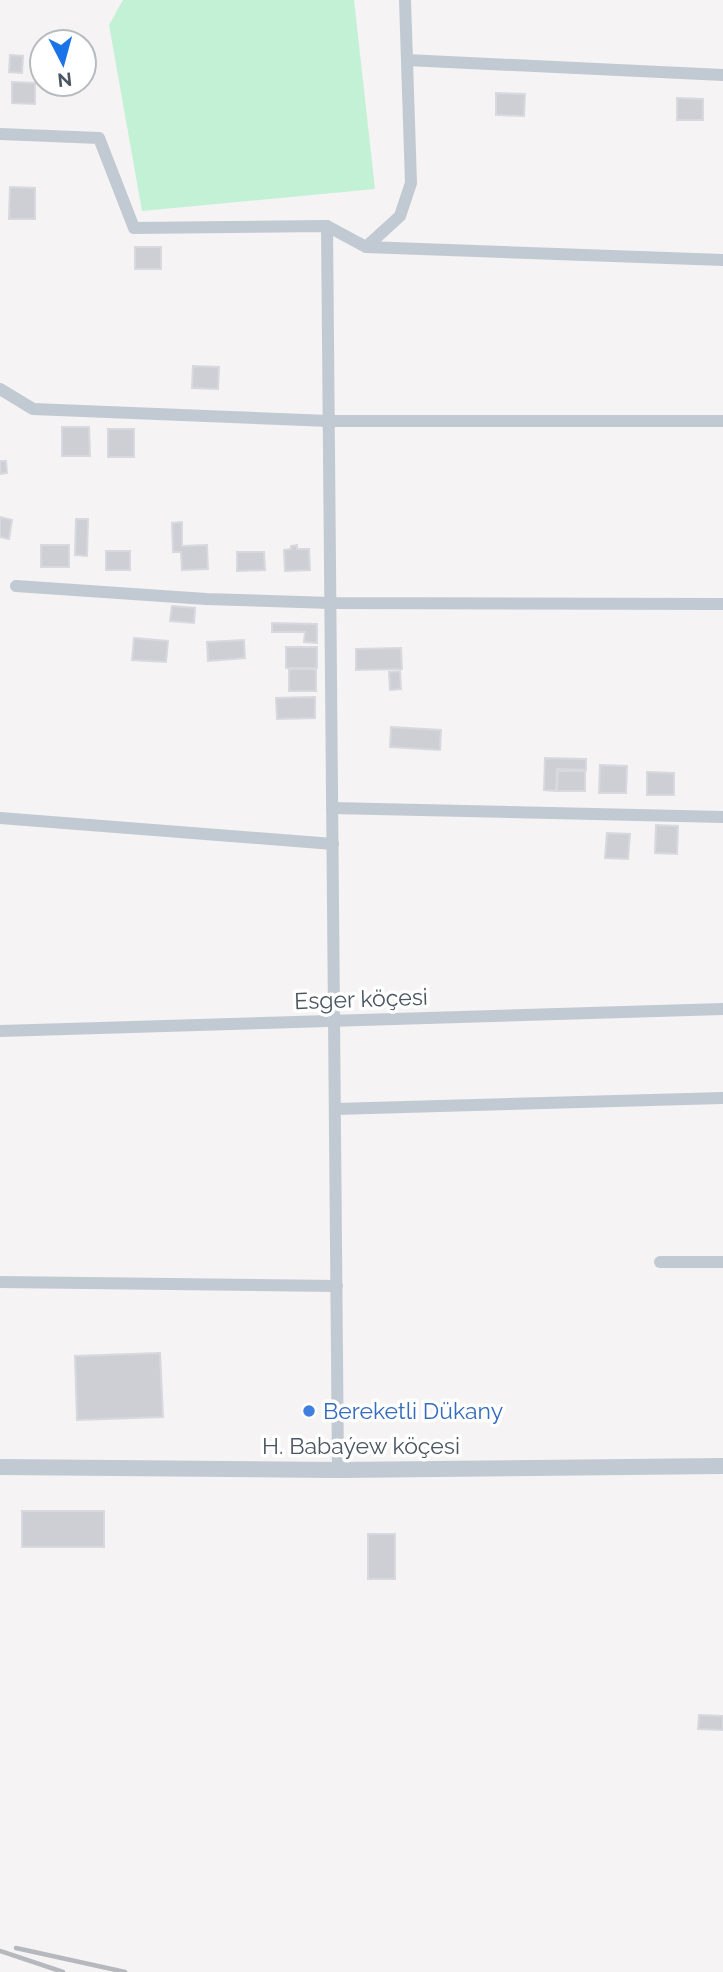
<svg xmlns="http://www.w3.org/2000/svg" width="723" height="1972" font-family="Raleway,sans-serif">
<rect width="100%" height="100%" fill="#f5f3f3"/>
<path fill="#c3f1d5" d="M123 0H354L375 189 142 211 109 25Z"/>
<g fill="#cdcfd5" stroke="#d7d9de" stroke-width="2">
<path d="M10 55 23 56 22 73 9 72Z"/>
<path d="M12 82 35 83V104L12 103Z"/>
<path d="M496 93 525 94 524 116 496 115Z"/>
<path d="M677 98 703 99V120H677Z"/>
<path d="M10 187 35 188V219H9Z"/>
<rect x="135" y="247" width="26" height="22"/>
<path d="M193 366 219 367 218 389 192 388Z"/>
<path d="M62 427H89L90 456H62Z"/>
<rect x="108" y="429" width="26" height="28"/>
<path d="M0 461H6L7 473 0 474Z"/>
<path d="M0 517 12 520 9 539 0 537Z"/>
<path d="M76 519H88L87 556 75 555Z"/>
<path d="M182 522V546L207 545 208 569 182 570 181 552H173L172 523Z"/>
<rect x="41" y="545" width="28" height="22"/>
<path d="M297 545V549H309L310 570 285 571 284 550 291 549V546Z"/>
<rect x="106" y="551" width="24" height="19"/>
<path d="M237 552H264L265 570 237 571Z"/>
<path d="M172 606 195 608 194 623 170 621Z"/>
<path d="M272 623 317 624V643L304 642 305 632H272Z"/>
<path d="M134 638 168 641 166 662 132 660Z"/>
<path d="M244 640 245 658 208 661 207 642Z"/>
<rect x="286" y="647" width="31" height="21"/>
<path d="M401 648 402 669 356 670V649Z"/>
<rect x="289" y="669" width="27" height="22"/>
<path d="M400 671 401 689 390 690 389 672Z"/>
<path d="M315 697V718L277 719 276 698Z"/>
<path d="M391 727 441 730 440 750 390 747Z"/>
<path d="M545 758 586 759V770L557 769 556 791 544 790Z"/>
<path d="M600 765 627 766 626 793H599Z"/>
<path d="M558 771H585V791H557Z"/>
<path d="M647 772 674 773V795H647Z"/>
<path d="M656 825 678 826 677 854 655 853Z"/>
<path d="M607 833 630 834 628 859 605 858Z"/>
<path d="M160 1353 163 1417 77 1420 75 1356Z"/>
<rect x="22" y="1511" width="82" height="36"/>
<rect x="368" y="1534" width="27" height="45"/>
<path d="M699 1715 723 1716V1730L698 1729Z"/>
</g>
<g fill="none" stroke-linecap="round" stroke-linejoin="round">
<g stroke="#c1cad2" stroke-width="12">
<path d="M407 60 723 75"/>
<path d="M0 134 99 138 134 228 327 226 366 247 400 216 411 183 405 0"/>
<path d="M327 226 338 1470"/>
<path d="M366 247 723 260"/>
<path d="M0 389 33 409 329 421H723"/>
<path d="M16 586 206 599 331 603 723 604"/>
<path d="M332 808 723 817"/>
<path d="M0 818 333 844"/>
<path d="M0 1031 723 1009"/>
<path d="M335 1109 723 1098"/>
<path d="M660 1262H723"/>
<path d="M0 1282 337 1286"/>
</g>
<path stroke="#c1cad2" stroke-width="16" d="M0 1467 338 1470 723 1466"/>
<g stroke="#b5b8bd" stroke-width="4.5">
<path d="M16 1948 125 1972"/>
<path d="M0 1951 63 1972"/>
</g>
</g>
<circle fill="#3f7fe0" stroke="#fff" stroke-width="2.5" cx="309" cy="1411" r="7"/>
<g text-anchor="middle" stroke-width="7" stroke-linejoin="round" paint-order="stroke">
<g font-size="23" fill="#4a5661" stroke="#fff">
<text transform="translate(361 999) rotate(-2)" y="8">Esger köçesi</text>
<text x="361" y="1454">H. Babaýew köçesi</text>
</g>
<g font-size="23" fill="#366cbe" stroke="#fff" text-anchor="start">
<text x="323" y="1419">Bereketli Dükany</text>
</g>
</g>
<g transform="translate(63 63) rotate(174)"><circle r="33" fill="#ffffff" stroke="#b7bbc0" stroke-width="2"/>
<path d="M0-5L12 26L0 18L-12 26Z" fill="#1a73e8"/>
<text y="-10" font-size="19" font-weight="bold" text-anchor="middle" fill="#4a5661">N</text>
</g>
</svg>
